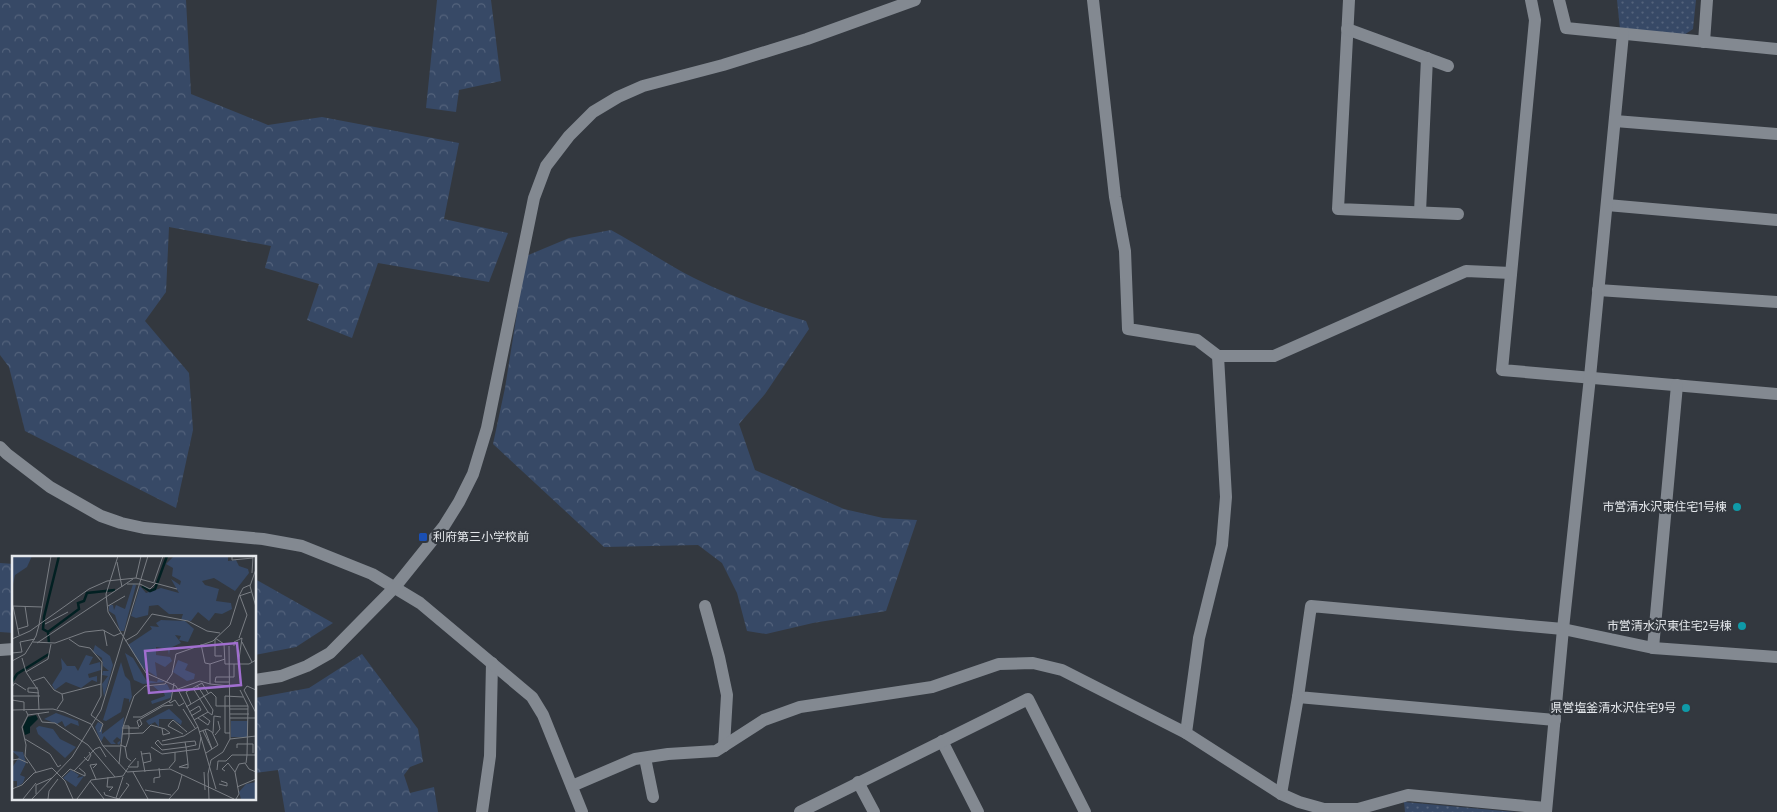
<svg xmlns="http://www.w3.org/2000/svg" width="1777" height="812" font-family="'Fira Sans Condensed','Noto Sans JP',sans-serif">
<defs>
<pattern id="forest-crowns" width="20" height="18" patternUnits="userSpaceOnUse" patternTransform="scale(1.25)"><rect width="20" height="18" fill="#374966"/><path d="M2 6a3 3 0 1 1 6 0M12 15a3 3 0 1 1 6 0" fill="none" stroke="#54637c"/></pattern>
<pattern id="park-dots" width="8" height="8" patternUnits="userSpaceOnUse" patternTransform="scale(1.25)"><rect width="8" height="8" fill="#374966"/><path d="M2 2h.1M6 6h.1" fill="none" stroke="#54637c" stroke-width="1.8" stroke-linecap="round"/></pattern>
</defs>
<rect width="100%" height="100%" fill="#33383f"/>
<g fill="url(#forest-crowns)">
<path d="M0 0H186L191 94 268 125 322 117 459 143 444 219 508 233 489 282 378 263 352 338 307 320 319 284 265 268 271 246 169 227 166 292 145 321 189 373 193 430 176 508 25 431 9 367 0 355Z"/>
<path d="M437 0H491L501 81 459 90 456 112 426 108Z"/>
<path d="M611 230C639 245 666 264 694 278 730 296 768 310 806 321L809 329 765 394 739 424 755 470 844 509 883 518 917 520 886 611 813 623 766 634 747 631 737 593 722 563 698 545 604 547 493 444 505 388 526 256 569 238Z"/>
<path d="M0 563 14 564V633L0 632Z"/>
<path d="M255 579 333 623 296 647 255 655Z"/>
<path d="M362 654 418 729 423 762 410 767 404 775 410 793 434 787 438 812H285L278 770 255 773V698L309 688Z"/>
</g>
<g fill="url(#park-dots)">
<path d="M1617 0H1696L1693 29 1684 35 1620 29Z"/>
<path d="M1404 802 1515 812H1405Z"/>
</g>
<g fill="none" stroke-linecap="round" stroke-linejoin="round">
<g stroke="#838991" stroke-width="12">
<path d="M1093 0 1115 197 1125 251 1128 329 1197 340 1218 356"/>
<path d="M1349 0 1338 209 1458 214"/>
<path d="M1531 0 1535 20 1502 370 1777 394"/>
<path d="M1559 0 1566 28 1777 49"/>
<path d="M1347 29 1448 66"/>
<path d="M1704 42 1707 0"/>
<path d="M1615 121 1777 134"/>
<path d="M1607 205 1777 220"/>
<path d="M1420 212 1427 58"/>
<path d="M1511 273 1466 271 1274 356H1218L1226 497 1222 545 1199 638 1186 733 1281 794 1299 802 1324 809H1358L1408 795 1546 808"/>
<path d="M1598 290 1777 302"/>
<path d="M705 606 719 657 727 695 724 746"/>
<path d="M1653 648 1777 657"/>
<path d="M1555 720 1298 697 1311 606 1563 629 1653 648 1677 385"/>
<path d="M942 741 978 812"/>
<path d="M645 758 653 797"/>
<path d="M858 782 874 812"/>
<path d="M572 786 635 759 668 754 716 751 764 720 800 707 932 687 999 664 1033 663 1062 670 1186 733"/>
<path d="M1281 794 1298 697"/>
<path d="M482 812 490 756 492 663"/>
<path d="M800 812 1028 699 1085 812"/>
<path d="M1546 812 1563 629 1590 377 1623 34"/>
</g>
<g stroke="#838991" stroke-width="12">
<path d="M0 447 7 454 50 487 101 516 121 523 144 528 263 539 302 546 372 574 420 603 532 697 543 715 582 812"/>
<path d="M0 650 14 649"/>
<path d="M255 680 281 676 307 666 330 653 395 587 444 526 459 502 473 474 487 428 534 198 546 166 569 136 593 112 618 97 643 86 723 65 807 39 915 0"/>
</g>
</g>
<g fill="#0f9aa8" stroke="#33383f" stroke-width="2">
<circle cx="1737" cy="507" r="5"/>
<circle cx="1742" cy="626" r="5"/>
<circle cx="1686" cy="708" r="5"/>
</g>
<rect fill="#1a4fb4" stroke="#33383f" stroke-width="2" x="418" y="532" width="10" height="10" rx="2.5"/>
<g text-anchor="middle" stroke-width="4.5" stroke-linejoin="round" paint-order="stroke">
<g font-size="12" fill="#e5e8ec" stroke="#33383f" text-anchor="end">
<text x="1727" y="511">市営清水沢東住宅1号棟</text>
<text x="433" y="541" text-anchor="start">利府第三小学校前</text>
<text x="1732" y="630">市営清水沢東住宅2号棟</text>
<text x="1676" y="712">県営塩釜清水沢住宅9号</text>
</g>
</g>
<g transform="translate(12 556)">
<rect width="244" height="244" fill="#33383f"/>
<path d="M0 0H20L15 11 3 19 0 33ZM162 0H216V5L224 4 227 10 236 13 237 17 223 35 202 22 190 25 193 29 207 33 204 45 219 47 220 53 210 58 203 57 197 65 186 56 179 65 169 64 171 58H157L146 49 137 50 136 59 124 62 119 60 128 30 134 37 149 32 167 37 159 23 168 29 169 25 160 20 161 12 154 8ZM121 28 124 29 112 75H108L103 59 97 55V49H101L102 54 104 49 113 53ZM149 64 173 65 182 73 176 86 167 84 169 80 163 79 169 87 158 92 157 99 156 93 144 91V99L158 101 160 105 153 111 143 106 145 121 130 111 116 89 140 73 138 70 147 71 144 67ZM83 89 98 100 101 109 92 141 90 128 96 120 90 119 91 115H97L91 110 90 102 81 96ZM113 97 121 102 134 124 145 126 146 123 153 126 131 128 122 124ZM74 99 81 101 77 109 88 106 89 114 76 118 77 122 85 120V126L80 124 69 132 54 126 43 134 40 129 50 113 49 102 55 110H63L66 115ZM166 104 176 108 173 114 183 118 182 123 175 125 161 116ZM109 106 113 120 118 125 120 141 117 147V143L112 142 109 156 94 165 91 164ZM155 128 160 138 158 142 140 148 139 145 153 140 151 134 147 135 141 130ZM157 153 170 165 169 169 161 163H147V171L143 166 137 169 134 165ZM44 157 66 165 67 170 59 167 53 171 50 165 45 168 32 163ZM112 161 110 183 107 189 105 187 109 184 105 181 101 185 104 188H99L92 180 89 186 83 171 86 166 90 168V178ZM27 170 41 173 48 183 64 191 53 202 26 178 24 172ZM0 195 11 196 14 207 8 219 13 221 11 227 5 231V225H0V212L7 201ZM59 214 67 219 65 222 72 220 64 231 51 222ZM244 226V243H229L227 236 234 228Z" fill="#374966"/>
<path d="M219 165H236V181H219Z" fill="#374966"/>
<path d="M24 159 26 163 18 171V177L13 179 11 171 16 161Z" fill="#022022"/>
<path fill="none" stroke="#022022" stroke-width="2.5" d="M130 30 138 35 143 33 155 0M36 76 67 53 66 47 72 45 75 37 103 34M37 87 36 76 31 73 32 61 47 0M0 126 5 118 37 98"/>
<path fill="none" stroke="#7a7e84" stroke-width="1" d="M106 0 94 38 96 56 134 117 164 130 186 171 204 233M220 0V4L241 2M105 6 110 31M244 13 238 30 244 51M240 17 241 1M124 22 129 0M142 26 151 0M115 28H128L138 33 144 27M227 40 231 32 238 29M0 50 30 51M1 50 7 79M96 50 113 40M33 68 56 56M27 69 39 0M6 73 16 70 13 50M92 74 95 90M203 82 212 88 213 108H237L244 104M227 82 235 59 228 40M0 83 18 75 77 33 95 25 124 22 165 33M57 83 67 90 78 92 90 106 89 128M203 83V100H210M113 85 125 78 140 58 176 65 195 75 208 77M21 86 43 87 73 76 91 74 102 80 109 77M230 86 240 106M25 87 121 23M189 88 193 107 198 108M217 90 218 183M222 90V86L230 82 227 103M0 97 10 96 8 86 23 83M10 102 14 116 26 134 27 154M213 103 198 108V128L217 130M0 105 13 98 24 80 27 69M14 116 36 103 39 88M21 125 32 121 42 134 50 138 89 128V140L79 159 91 168 88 176M217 126H203L204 121H222V108M0 131 3 127 14 134M26 132H16V136L27 137M181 132 196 156M166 133 188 125 198 128M228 134 236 150 235 199H244M244 134 235 130 232 134 244 157M0 140H28M0 144 12 146V155M157 145 158 147 163 144 167 150 172 147M179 148 174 136 190 127 196 137M174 151 199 136 204 141V150H236M45 153 51 144 50 138M171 153 183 172M218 153H236M0 154 41 153 52 156 79 168 91 190 115 216 158 213 222 243M14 155 16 159 10 171 14 189 13 200 24 216M177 156 187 150 189 154 179 160M26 158 30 166 43 167 76 189 103 221M218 158H237M16 159 37 156M121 161H129L159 144 162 127M186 162 196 169 198 165 190 159M218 162H244M128 164 130 168 127 171 125 165 151 150 161 149M182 164 196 156 200 159 201 154 185 129M158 167 161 164 175 176M158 167 156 170 171 178M110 172H127M193 174 200 193M191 175 200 193M187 176 195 173 200 176 206 189 194 197M201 177 202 160 209 161M218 177H213V140L231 141M110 178 131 177 139 169 153 173 158 177 151 179 150 172M203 179 208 173 206 165M13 183 38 198 46 211 49 209M146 184 150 189 173 186 174 191 150 194 143 187ZM150 185 172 180 186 171M173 186 183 185 184 189 174 191 176 208 167 211 176 212V208M108 189 114 191 117 181V170H111M91 190H108M113 191 115 202 119 205M139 191 150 198 187 193 189 181M225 192V188H241V197M129 195 133 216M130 198 138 197 139 205 131 207M72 201 76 205 79 199 77 196M124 202 116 211H126V205M0 204 7 203 16 207M214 205 220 199H235L234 207M107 208 111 171 122 140 133 130 153 128 160 118 164 98 201 85 218 69 227 40 239 36M81 212 85 208 78 209 84 223M157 212 163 205V196M205 214 206 205H214M62 215 83 193 88 191 94 201M213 215 210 213 216 207 223 216 227 238 224 243M121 216 136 243M192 216 193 234M223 216 227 208 233 207 237 213 244 216M50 221 58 213 73 220V217L67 212M96 221 95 231H101L97 235M78 225 92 243M142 227V222L148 221 147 212M207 228 215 230V227L209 225M225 231 244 223M0 233 10 229 22 217 40 212 53 225 61 243M133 234 159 239M92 236 93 239 107 243 117 229 114 227M24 238V229L40 222M104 242 111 221M11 243 24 227M20 243 60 201 89 154 136 0M36 243 37 235 46 223M65 243 79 224 111 220 116 212M157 243 166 233 170 219M197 243 196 218 199 204 211 196 218 183 244 180"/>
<path fill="#a06ecf" fill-opacity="0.15" stroke="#a06ecf" stroke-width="2.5" d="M225 87 229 129 137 137 133 95Z"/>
<rect width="244" height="244" fill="none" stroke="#e5e8ec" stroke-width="2.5"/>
</g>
</svg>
